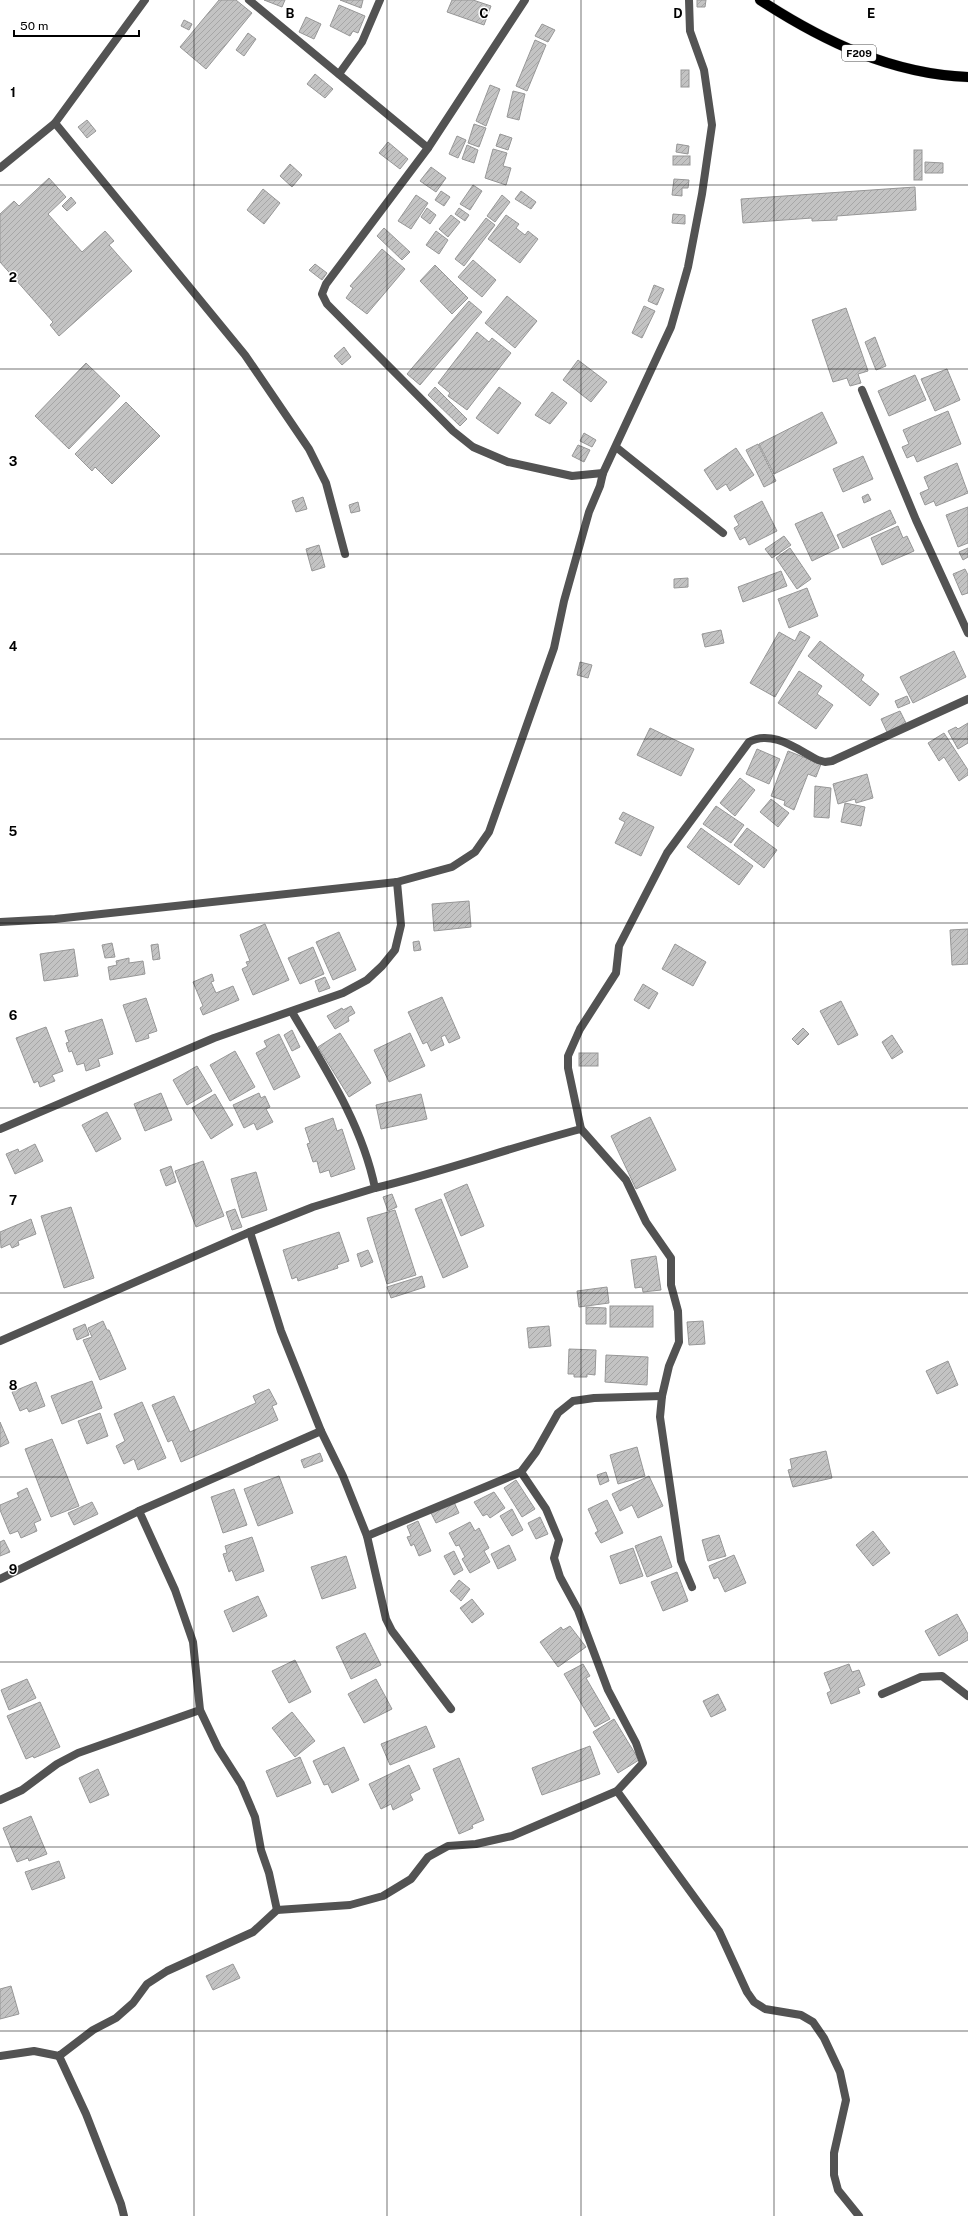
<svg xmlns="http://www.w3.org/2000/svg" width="968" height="2216" font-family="'Public Sans',sans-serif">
<defs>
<pattern id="building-hatch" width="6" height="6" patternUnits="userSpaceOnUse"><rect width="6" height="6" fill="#c3c3c3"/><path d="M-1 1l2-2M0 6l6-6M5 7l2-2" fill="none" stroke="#a6a6a6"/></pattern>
</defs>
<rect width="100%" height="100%" fill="#fff"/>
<g fill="url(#building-hatch)" stroke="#979797">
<path d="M219 0H236L252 13 206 69 180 47Z"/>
<path d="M264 0H285L282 7Z"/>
<path d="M340 0H363L361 8Z"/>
<path d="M452 0H473L491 6 484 25 447 12Z"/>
<path d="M697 0H706L705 7H697Z"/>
<path d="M339 5 365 16 358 33 353 31 350 36 330 26Z"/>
<path d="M306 17 321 24 314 39 299 32Z"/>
<path d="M184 20 192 24 189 30 181 26Z"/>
<path d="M542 24 555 30 548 42 535 36Z"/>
<path d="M248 33 256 39 244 56 236 50Z"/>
<path d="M535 40 546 45 527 91 516 86Z"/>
<rect x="681" y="70" width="8" height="17"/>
<path d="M315 74 333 89 325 98 307 84Z"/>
<path d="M490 85 500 89 486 126 476 121Z"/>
<path d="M513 91 525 94 519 120 507 117Z"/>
<path d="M87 120 96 131 87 138 78 127Z"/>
<path d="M474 124 486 128 479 147 468 143Z"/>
<path d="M500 134 512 138 508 150 496 146Z"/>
<path d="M457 136 466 140 458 158 449 154Z"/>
<path d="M388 142 408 159 400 169 379 153Z"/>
<path d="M677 144 689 146 688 154 676 152Z"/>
<path d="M467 145 478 150 474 163 462 159Z"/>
<path d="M493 149 507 153 503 166 511 168 506 185 485 178Z"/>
<rect x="914" y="150" width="8" height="30"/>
<rect x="673" y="156" width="17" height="9"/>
<path d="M925 162 943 163V173H925Z"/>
<path d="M290 164 302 175 292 187 280 176Z"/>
<path d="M431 167 446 178 436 192 420 181Z"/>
<path d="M49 178 66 197 48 214 82 252 105 231 114 241 109 245 132 271 59 336 50 325 53 322 0 262V214L14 201 19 206Z"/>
<path d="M674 179 689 180 688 188H682V196L672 195Z"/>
<path d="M473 185 482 191 470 210 460 204Z"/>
<path d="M915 187 916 210 837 216V220L812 221V218L743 223 741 199Z"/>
<path d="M263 189 280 203 264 224 247 210Z"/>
<path d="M441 191 450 197 444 206 435 200Z"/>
<path d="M521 191 536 202 531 209 515 199Z"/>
<path d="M416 195 428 203 411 229 398 221Z"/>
<path d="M502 195 510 202 495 222 487 216Z"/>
<path d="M71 197 76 203 67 211 62 206Z"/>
<path d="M427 208 436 215 430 224 421 217Z"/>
<path d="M459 208 469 215 465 221 455 214Z"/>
<path d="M673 214 685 215V224L672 223Z"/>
<path d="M451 215 460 222 448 237 439 229Z"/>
<path d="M506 215 519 224 516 228 525 235 528 231 538 239 520 263 488 239Z"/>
<path d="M486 218 495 225 464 266 455 259Z"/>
<path d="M384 228 410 252 402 260 377 236Z"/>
<path d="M436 231 448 240 439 254 426 245Z"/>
<path d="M382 249 405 269 367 314 346 298 353 288 350 286Z"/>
<path d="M473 260 496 280 482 297 458 277Z"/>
<path d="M315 264 327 273 322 280 309 270Z"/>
<path d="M435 265 468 298 452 314 420 281Z"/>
<path d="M654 285 664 289 657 305 648 301Z"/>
<path d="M507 296 537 321 515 348 485 323Z"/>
<path d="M469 301 482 312 420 385 407 374Z"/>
<path d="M644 306 655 311 642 338 632 333Z"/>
<path d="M846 308 868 371 858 374 861 383 850 386 847 378 833 382 812 320Z"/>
<path d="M477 332 489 342 492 338 511 353 467 410 448 396 450 393 438 383Z"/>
<path d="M875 337 886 366 876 370 865 342Z"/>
<path d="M344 347 351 357 342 365 334 356Z"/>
<path d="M578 360 607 382 591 402 563 380Z"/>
<path d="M86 363 120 396 69 449 35 416Z"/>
<path d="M947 369 960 400 935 411 921 379Z"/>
<path d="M915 375 926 400 889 416 878 391Z"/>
<path d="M435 387 467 419 460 426 428 395Z"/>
<path d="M499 387 521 403 498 434 476 418Z"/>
<path d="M552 392 567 403 550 424 535 415Z"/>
<path d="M126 402 160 436 112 484 95 467 92 471 75 454Z"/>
<path d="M948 411 961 444 917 462 914 455 907 458 902 447 909 444 903 430Z"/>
<path d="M822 412 837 443 774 474 759 444Z"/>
<path d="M584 433 596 440 592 447 580 441Z"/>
<path d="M758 444 776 481 764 487 746 450Z"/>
<path d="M578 445 590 450 584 462 572 456Z"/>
<path d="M736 448 754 475 730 491 726 484 717 490 704 470Z"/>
<path d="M863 456 873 479 843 492 833 469Z"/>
<path d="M957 463 968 493 936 506 934 501 925 505 920 493 929 489 924 477Z"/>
<path d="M868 494 871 500 864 503 862 497Z"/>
<path d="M303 497 307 509 296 512 292 501Z"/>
<path d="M762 501 777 531 749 545 745 537 740 540 734 528 739 525 734 516Z"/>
<path d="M358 502 360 511 351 513 349 505Z"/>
<path d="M968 507V543L958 547 946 515Z"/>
<path d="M890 510 896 523 843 548 837 535Z"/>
<path d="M822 512 839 548 812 561 795 524Z"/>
<path d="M898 526 903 538 907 536 914 551 882 565 871 538Z"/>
<path d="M784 536 791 545 772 558 765 549Z"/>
<path d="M319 545 325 567 312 571 306 549Z"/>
<path d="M790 548 811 579 797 589 776 558Z"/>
<path d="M968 548V557L963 560 959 552Z"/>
<path d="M965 569 968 575V593L962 595 953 574Z"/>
<path d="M781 571 787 586 743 602 738 587Z"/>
<path d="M688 578V587L674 588V579Z"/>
<path d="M807 588 818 616 789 628 778 599Z"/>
<path d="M721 630 724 643 705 647 702 634Z"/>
<path d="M800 631 810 637 775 697 750 683 779 632 795 641Z"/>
<path d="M820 641 864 675 861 680 879 694 870 706 808 656Z"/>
<path d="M954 651 966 677 913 703 900 677Z"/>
<path d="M580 662 592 665 588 678 577 675Z"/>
<path d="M799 671 822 686 817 694 833 705 816 729 778 703Z"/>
<path d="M907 696 910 703 898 708 895 701Z"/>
<path d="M900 711 906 723 887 732 881 719Z"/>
<path d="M968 723V743L958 749 948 731 956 727 958 729Z"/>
<path d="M650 728 694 749 681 776 637 755Z"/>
<path d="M944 733 968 770V775L959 781 944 757 939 761 928 743Z"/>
<path d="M757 749 780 759 769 784 746 774Z"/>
<path d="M788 751 821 764 816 777 808 774 794 810 784 805 785 801 771 796Z"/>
<path d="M867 774 873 798 856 803 855 799 838 804 833 784Z"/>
<path d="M740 778 755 790 735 816 720 803Z"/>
<path d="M815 786 831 788 829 818 814 817Z"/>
<path d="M771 799 789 813 778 827 760 812Z"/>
<path d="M845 803 865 807 861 826 841 822Z"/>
<path d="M716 806 744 825 731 843 703 824Z"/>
<path d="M623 812 654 827 641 856 615 843 625 822 619 819Z"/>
<path d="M701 828 753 866 739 885 687 847Z"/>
<path d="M747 828 777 850 764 868 734 845Z"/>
<path d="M469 901 471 927 434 931 432 904Z"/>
<path d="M265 924 289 980 253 995 242 969 248 966 246 962 250 961 240 935Z"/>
<path d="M968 929V964L952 965 950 930Z"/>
<path d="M339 932 356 970 333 980 316 942Z"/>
<path d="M419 941 421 950 414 951 413 942Z"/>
<path d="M112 943 115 957 105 958 102 945Z"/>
<path d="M158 944 160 959 153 960 151 945Z"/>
<path d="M675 944 706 962 693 986 662 969Z"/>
<path d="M313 947 324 974 300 984 288 958Z"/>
<path d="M74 949 78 976 44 981 40 954Z"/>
<path d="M129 958V963L143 961 145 974 110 980 108 967 117 965 116 961Z"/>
<path d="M212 974 214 981 211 982 216 993 233 986 239 1000 203 1015 200 1008 203 1006 193 982Z"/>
<path d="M325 977 330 988 319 992 315 981Z"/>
<path d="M643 984 658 993 649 1009 634 1000Z"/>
<path d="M442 997 460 1038 449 1043 445 1035 441 1037 444 1045 431 1051 427 1042 423 1044 408 1012Z"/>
<path d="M146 998 157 1031 148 1034 149 1038 136 1042 123 1005Z"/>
<path d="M841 1001 858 1035 838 1045 820 1011Z"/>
<path d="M351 1006 355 1013 348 1017 349 1021 335 1029 327 1016 342 1008 343 1010Z"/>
<path d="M102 1019 113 1054 98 1059 100 1066 86 1071 84 1063 77 1065 72 1051 69 1052 66 1043 69 1042 65 1031Z"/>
<path d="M46 1027 63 1071 52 1075 55 1081 40 1087 38 1081 34 1083 16 1038Z"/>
<path d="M803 1028 809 1034 798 1045 792 1039Z"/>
<path d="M292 1030 300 1047 292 1051 284 1035Z"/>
<path d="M340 1033 371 1083 349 1097 318 1047Z"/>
<path d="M410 1033 425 1066 389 1082 374 1050Z"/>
<path d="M279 1034 300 1077 274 1090 256 1053 267 1047 264 1041Z"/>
<path d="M892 1035 903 1052 892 1059 882 1042Z"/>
<path d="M235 1051 255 1087 230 1101 210 1065Z"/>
<rect x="579" y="1053" width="19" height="13"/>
<path d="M197 1066 212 1091 187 1105 173 1080Z"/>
<path d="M161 1093 172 1120 145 1131 134 1104Z"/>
<path d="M259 1093 261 1098 265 1096 270 1107 266 1109 273 1122 257 1130 254 1123 244 1128 233 1105Z"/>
<path d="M215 1094 233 1125 211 1139 192 1108Z"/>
<path d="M421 1094 427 1119 381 1129 376 1105Z"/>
<path d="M107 1112 121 1139 96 1152 82 1125Z"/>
<path d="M650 1117 676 1170 636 1189 611 1136Z"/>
<path d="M333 1118 337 1131 342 1129 355 1169 331 1177 329 1170 320 1173 317 1161 313 1162 307 1144 310 1143 305 1128Z"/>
<path d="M35 1144 43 1161 15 1174 6 1154 18 1149 19 1152Z"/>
<path d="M203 1161 224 1216 196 1227 175 1171Z"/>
<path d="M171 1166 176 1182 166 1186 160 1170Z"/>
<path d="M256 1172 267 1210 242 1218 231 1179Z"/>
<path d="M467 1184 484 1226 461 1236 444 1194Z"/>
<path d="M392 1194 397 1207 388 1211 383 1197Z"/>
<path d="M441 1199 468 1267 443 1278 415 1209Z"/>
<path d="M71 1207 94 1278 64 1288 41 1216Z"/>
<path d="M235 1209 242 1227 232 1230 226 1212Z"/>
<path d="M395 1210 416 1275 387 1284 367 1218Z"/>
<path d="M31 1219 36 1234 18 1241 19 1245 12 1248 10 1244 1 1248 0 1232Z"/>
<path d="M339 1232 349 1261 337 1265 338 1268 298 1281 297 1277 292 1279 283 1250Z"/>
<path d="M368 1250 373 1262 361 1267 357 1254Z"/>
<path d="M656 1256 661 1290 643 1292 642 1287 635 1288 631 1260Z"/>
<path d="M422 1276 425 1287 391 1298 387 1287Z"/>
<path d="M607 1287 609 1303 579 1307 577 1291Z"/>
<rect x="610" y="1306" width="43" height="21"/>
<path d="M586 1307 606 1308V1324H586Z"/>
<path d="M103 1321 107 1330H109L126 1369 100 1380 83 1340 92 1337 88 1328Z"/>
<path d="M703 1321 705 1344 689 1345 687 1322Z"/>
<path d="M85 1324 89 1335 77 1340 73 1329Z"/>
<path d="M549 1326 551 1346 529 1348 527 1328Z"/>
<path d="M569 1349 596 1350 595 1375 587 1374V1377H574V1374H568Z"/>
<path d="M606 1355 648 1357 647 1385 605 1382Z"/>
<path d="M948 1361 958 1385 937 1394 926 1371Z"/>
<path d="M92 1381 102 1408 62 1424 51 1396Z"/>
<path d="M36 1382 45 1406 29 1412 27 1408 20 1411 12 1392Z"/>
<path d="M269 1389 277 1404 272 1406 278 1420 181 1462 172 1440 168 1442 152 1405 174 1396 190 1432 256 1403 253 1396Z"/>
<path d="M142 1402 166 1458 138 1470 134 1459 124 1464 116 1446 125 1441 114 1414Z"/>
<path d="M100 1413 108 1436 87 1444 78 1421Z"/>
<path d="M0 1422 9 1443 0 1447Z"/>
<path d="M52 1439 79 1506 51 1517 25 1449Z"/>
<path d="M637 1447 645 1476 618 1484 610 1455Z"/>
<path d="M826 1451 832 1478 793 1487 788 1470 792 1469 790 1459Z"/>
<path d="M320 1453 323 1461 304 1468 301 1460Z"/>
<path d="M606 1472 609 1481 600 1485 597 1475Z"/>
<path d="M279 1476 293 1513 258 1526 244 1489Z"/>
<path d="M649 1476 663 1506 638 1518 632 1505 620 1511 612 1494Z"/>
<path d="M516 1480 535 1509 522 1517 504 1488Z"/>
<path d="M27 1488 41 1520 34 1523 37 1531 21 1538 18 1531 10 1534 0 1510V1505L19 1497 17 1493Z"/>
<path d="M234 1489 247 1525 223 1533 211 1497Z"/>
<path d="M494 1492 505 1508 490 1518 487 1514 483 1516 474 1502Z"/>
<path d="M607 1500 623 1533 601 1543 595 1533 598 1531 588 1509Z"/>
<path d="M92 1502 98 1514 74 1525 68 1513Z"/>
<path d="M454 1502 459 1513 436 1523 431 1513Z"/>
<path d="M512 1509 523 1530 512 1536 500 1516Z"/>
<path d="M540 1517 548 1534 536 1539 528 1523Z"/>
<path d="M418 1521 431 1551 419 1556 414 1544 411 1546 407 1537 411 1536 407 1526Z"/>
<path d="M470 1522 475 1531 479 1528 489 1548 484 1551 490 1562 470 1573 462 1559 465 1557 459 1545 456 1546 449 1533Z"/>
<path d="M873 1531 890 1553 873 1566 856 1545Z"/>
<path d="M719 1535 726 1556 708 1561 702 1540Z"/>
<path d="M661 1536 672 1567 647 1577 635 1546Z"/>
<path d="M252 1537 264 1571 236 1581 232 1570 229 1572 223 1554 227 1553 225 1546Z"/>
<path d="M4 1540 10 1552 0 1556V1542Z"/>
<path d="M509 1545 516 1560 498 1569 491 1554Z"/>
<path d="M633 1548 643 1576 620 1584 610 1556Z"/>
<path d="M454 1551 463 1570 454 1575 444 1556Z"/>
<path d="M734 1555 746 1583 725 1592 718 1577 714 1579 709 1566Z"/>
<path d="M346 1556 356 1588 322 1599 311 1567Z"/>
<path d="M677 1572 688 1601 663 1611 651 1582Z"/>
<path d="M459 1580 470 1589 461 1601 450 1591Z"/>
<path d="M258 1596 267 1616 233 1632 224 1611Z"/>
<path d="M472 1599 484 1614 472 1623 460 1608Z"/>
<path d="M957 1614 968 1634V1640L939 1656 925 1631Z"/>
<path d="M570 1626 586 1647 558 1667 540 1642 561 1627 563 1630Z"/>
<path d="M365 1633 381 1665 351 1679 336 1647Z"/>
<path d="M295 1660 311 1692 289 1703 272 1671Z"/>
<path d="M583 1664 590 1676 586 1678 610 1719 595 1727 564 1674Z"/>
<path d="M849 1664 852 1672 859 1670 865 1685 858 1688 860 1693 831 1704 827 1693 831 1691 824 1673Z"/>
<path d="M27 1679 36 1698 9 1710 1 1690Z"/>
<path d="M376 1679 392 1709 364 1723 348 1694Z"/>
<path d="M718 1694 726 1710 711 1717 703 1701Z"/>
<path d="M40 1702 60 1747 34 1758 33 1756 26 1759 7 1716Z"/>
<path d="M292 1712 315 1741 295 1757 272 1728Z"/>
<path d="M614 1719 639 1760 618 1773 593 1732Z"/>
<path d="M426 1726 435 1747 390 1765 381 1744Z"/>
<path d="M590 1746 600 1774 542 1795 532 1768Z"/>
<path d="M344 1747 359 1780 332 1793 328 1784 324 1785 313 1761Z"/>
<path d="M300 1757 311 1783 277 1797 266 1771Z"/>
<path d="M459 1758 484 1820 472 1825 473 1828 459 1834 433 1769Z"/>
<path d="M409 1765 420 1789 410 1794 413 1800 393 1810 391 1804 381 1809 369 1784Z"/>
<path d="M98 1769 109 1795 90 1803 79 1778Z"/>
<path d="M31 1816 47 1854 29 1861 28 1858 17 1862 3 1828Z"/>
<path d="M59 1861 65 1878 32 1890 25 1872Z"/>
<path d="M233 1964 240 1978 213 1990 206 1976Z"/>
<path d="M11 1986 19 2014 0 2019V1989Z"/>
</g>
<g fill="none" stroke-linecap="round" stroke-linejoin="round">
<defs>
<path id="primary" d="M760 0C823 41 891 74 968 77"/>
</defs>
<use href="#primary" stroke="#dbdbdb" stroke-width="11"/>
<g stroke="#535353" stroke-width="8">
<path d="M55 123 245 355 309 449 326 483 345 554"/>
<path d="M0 168 55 123 145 0"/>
</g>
<g stroke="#535353" stroke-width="8">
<path d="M249 0 428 148"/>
<path d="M525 0 428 148 326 284 322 294 327 304 453 431 473 447 508 462 572 476 603 473"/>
<path d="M339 74 362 42 380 0"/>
<path d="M862 390 916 520 968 633"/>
<path d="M616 447 723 533"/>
<path d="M0 922 55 919 397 882 452 867 475 852 489 832 554 648 564 601 589 512 600 486 603 473 671 327 688 267 702 194 712 125 704 70 690 31 689 0"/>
<path d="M0 1129 214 1038 343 993 367 980 382 966 395 950 401 925 397 882"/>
<path d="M581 1129 568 1068V1056L580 1029 616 973 619 946 667 853 749 742C772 729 798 750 818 760L825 762 832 761 968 699"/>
<path d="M375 1188C445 1171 512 1147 581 1129L626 1180 646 1222 671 1258V1285L678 1311 679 1342 669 1366 662 1396 660 1417 681 1561 692 1587"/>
<path d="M0 1341 250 1232"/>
<path d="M321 1431 343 1476 367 1536 386 1619 392 1631 451 1709"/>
<path d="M367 1536 521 1472 536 1452 558 1413 573 1401 594 1398 662 1396"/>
<path d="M0 1579 139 1511"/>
<path d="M882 1694 921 1677 942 1676 968 1696"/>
<path d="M617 1791 719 1931 747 1992 754 2002 765 2009 801 2015 813 2022 824 2038 840 2072 846 2100 834 2153V2175L838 2190 859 2216"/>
<path d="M0 1800 22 1790 57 1764 78 1753 200 1710"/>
<path d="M277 1910 269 1873 261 1850 255 1817 241 1784 218 1748 200 1710 193 1642 175 1590 139 1511 321 1431 281 1331 250 1232 313 1207 375 1188C362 1124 325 1068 292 1012"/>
<path d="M0 2056 34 2051 59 2056 93 2030 116 2018 133 2003 147 1984 167 1971 253 1932 277 1910 350 1905 383 1896 411 1879 428 1857 448 1846 476 1844 512 1836 617 1791 643 1763 636 1743 608 1690 578 1610 560 1577 554 1558 559 1540 546 1509 521 1472"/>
<path d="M59 2056 86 2114 121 2204 124 2216"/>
</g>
<use href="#primary" stroke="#000" stroke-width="10"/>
</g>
<path fill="none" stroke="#000" stroke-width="1" stroke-opacity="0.55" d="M194 0V2216M387 0V2216M581 0V2216M774 0V2216M0 185H968M0 369H968M0 554H968M0 739H968M0 923H968M0 1108H968M0 1293H968M0 1477H968M0 1662H968M0 1847H968M0 2031H968"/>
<g text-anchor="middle" stroke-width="3" stroke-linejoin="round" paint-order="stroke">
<rect fill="#fff" stroke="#4c4c4c" stroke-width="1" x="842" y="45" width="34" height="16" rx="3"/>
<g font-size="10" font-weight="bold" fill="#000">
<text x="859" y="57">F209</text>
</g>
</g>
<g font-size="13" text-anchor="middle" font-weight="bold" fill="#000" stroke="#fff" stroke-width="3" stroke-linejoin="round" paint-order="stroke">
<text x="290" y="18">B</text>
<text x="484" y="18">C</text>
<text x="678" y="18">D</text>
<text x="871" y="18">E</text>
<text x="13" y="97">1</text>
<text x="13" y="282">2</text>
<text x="13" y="466">3</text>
<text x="13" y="651">4</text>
<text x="13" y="836">5</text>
<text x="13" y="1020">6</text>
<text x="13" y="1205">7</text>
<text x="13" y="1390">8</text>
<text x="13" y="1574">9</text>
</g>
<path d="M14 30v6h125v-6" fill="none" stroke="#000000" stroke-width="2"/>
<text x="20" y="30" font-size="12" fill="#000000" stroke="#ffffff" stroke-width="3" paint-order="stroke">50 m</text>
</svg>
